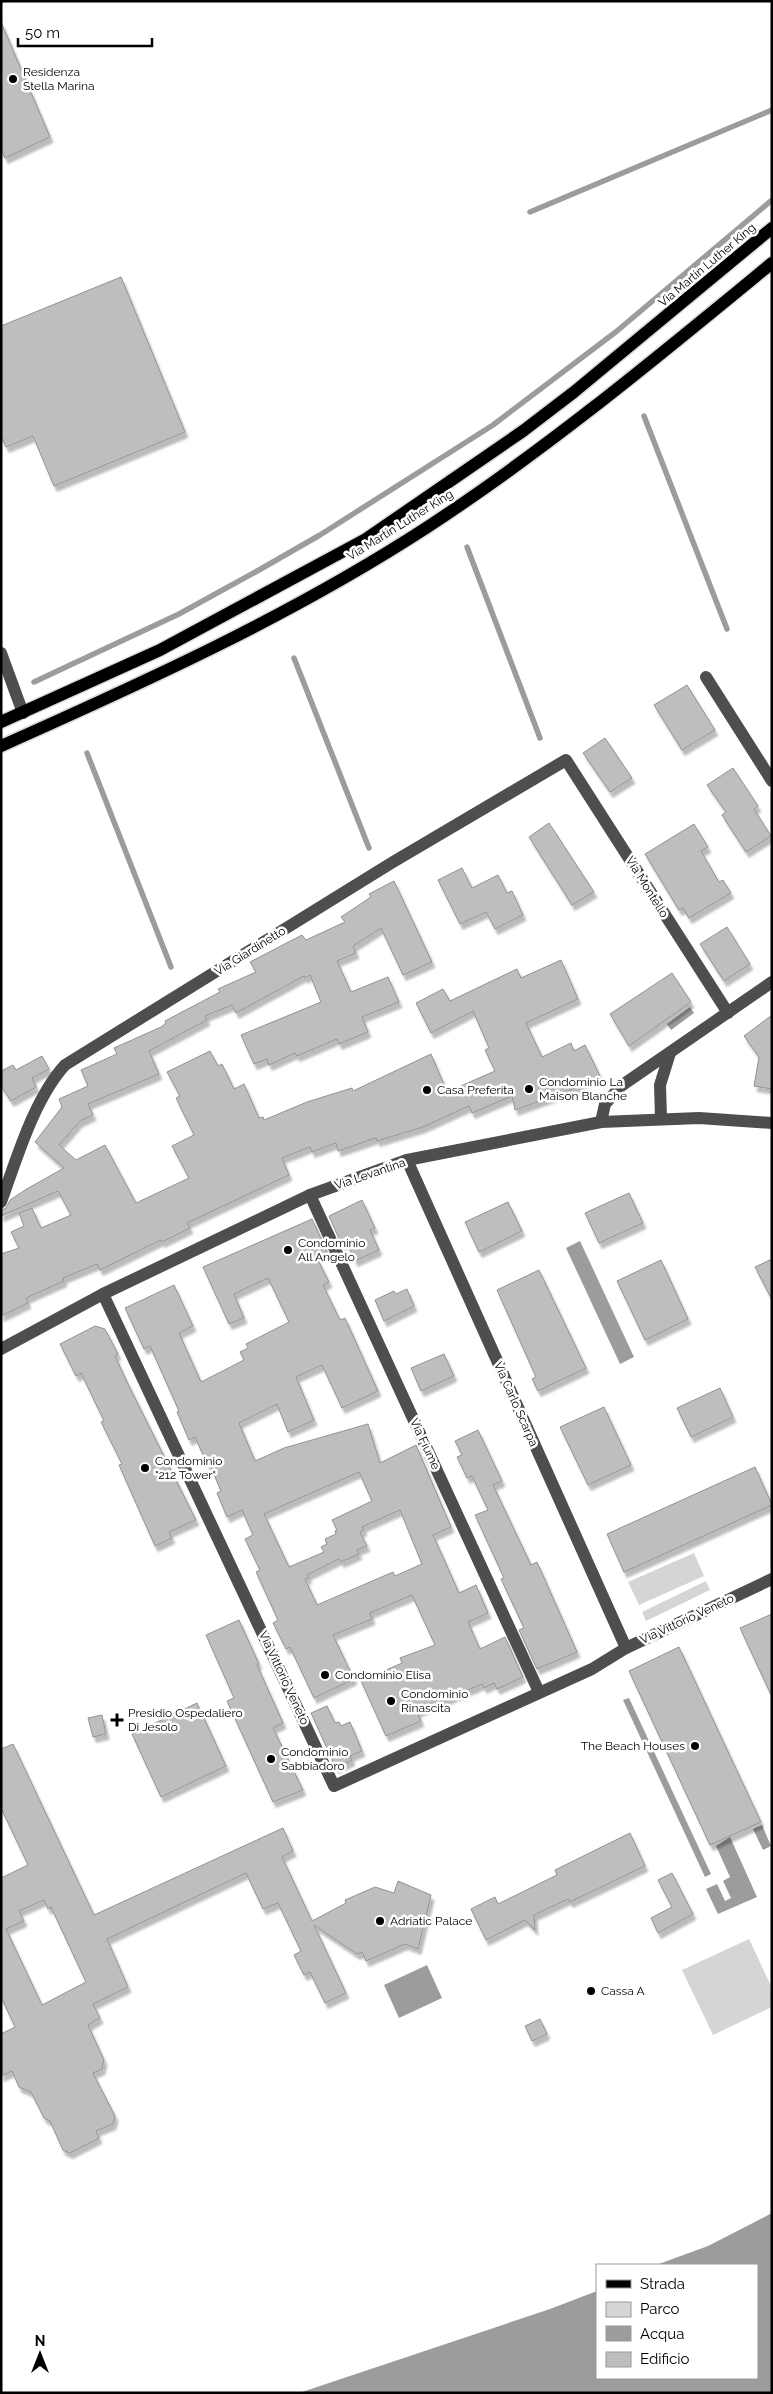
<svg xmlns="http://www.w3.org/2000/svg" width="773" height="2394" font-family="Raleway,sans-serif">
<defs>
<filter id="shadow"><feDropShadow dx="3" dy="5.5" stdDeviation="1" flood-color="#0004"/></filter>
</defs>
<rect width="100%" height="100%" fill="#fff"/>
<g fill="#d5d5d5">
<path d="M694 1553 704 1576 639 1605 628 1582Z"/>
<path d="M706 1581 710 1590 646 1621 642 1612Z"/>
<path d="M749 1939 772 1988V2007L713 2035 682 1970Z"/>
</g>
<g fill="#9c9c9c">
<path d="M690 1007 694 1013 671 1030 667 1024Z"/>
<path d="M580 1241 634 1357 620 1364 566 1248Z"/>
<path d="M629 1698 711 1874 705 1877 623 1700Z"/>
<path d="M762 1825 771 1846 763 1850 753 1829Z"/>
<path d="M730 1837 757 1897 718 1914 706 1889 717 1884 725 1901 731 1898 723 1881 730 1877 716 1846Z"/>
<path d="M427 1965 442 1998 399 2018 384 1985Z"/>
<path d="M772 2213V2393H299L550 2309 597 2291V2378H757V2265H656L708 2246Z"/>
</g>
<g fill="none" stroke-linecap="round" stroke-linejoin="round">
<g stroke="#9c9c9c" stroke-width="5.5">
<path d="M530 212 772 110"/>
<path d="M644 416 727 629"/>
<path d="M467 547 540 738"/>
<path d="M294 658 369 848"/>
<path d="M34 682 179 614 259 570 320 535 493 425 617 331 772 200"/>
<path d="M87 753 171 967"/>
</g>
</g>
<g fill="#bebebe" stroke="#929292" fill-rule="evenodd" filter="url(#shadow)">
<path d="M1 22 50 137 5 158 1 149Z"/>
<path d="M121 277 185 432 54 486 33 436 6 447 1 436V326Z"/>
<path d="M687 685 715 730 682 750 654 705Z"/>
<path d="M605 738 632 778 610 792 583 753Z"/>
<path d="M733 768 758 806 754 809 771 836 746 852 722 815 726 812 707 785Z"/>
<path d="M549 823 594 892 572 905 529 837Z"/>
<path d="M694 824 708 847 701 851 719 882 723 880 731 893 689 918 683 908 679 910 645 854Z"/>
<path d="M462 868 472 888 498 875 507 893 512 891 523 915 495 929 486 912 460 924 438 880Z"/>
<path d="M394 881 432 962 403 975 381 928 353 946 356 953 337 961 351 992 388 977 399 1002 362 1017 368 1032 339 1044 337 1039 297 1056 295 1053 269 1065 267 1059 254 1064 241 1035 321 1002 310 975 305 978 304 976 236 1013 232 1005 205 1016 207 1020 149 1051 159 1074 88 1104 93 1115 80 1121 59 1145 76 1160 105 1145 136 1203 189 1178 172 1146 194 1135 176 1098 180 1096 167 1072 210 1051 218 1066 222 1064 234 1089 244 1084 259 1118 263 1117 264 1120 307 1102 352 1088 353 1091 431 1054 447 1092 495 1071 485 1050 489 1048 473 1011 431 1033 416 1003 443 989 450 1001 517 969 521 978 561 960 578 999 526 1023 542 1057 571 1043 574 1051 585 1045 600 1076 568 1091 515 1110 512 1096 472 1113 469 1106 423 1127 377 1141 376 1138 338 1151 336 1143 312 1152 310 1147 282 1158 289 1175 187 1223 190 1228 162 1242 161 1240 100 1270 97 1264 63 1278 64 1281 26 1298 28 1303 1 1316V1254L19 1248 11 1232 24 1226 19 1213 32 1208 41 1228 71 1215 58 1191 1 1216V1210L6 1208 10 1200 25 1190 64 1168 35 1142 62 1107 59 1099 88 1086 81 1070 117 1054 114 1048 161 1027 166 1023 165 1021 220 992 218 989 256 972 250 962 302 935 306 940 345 922 341 917 371 897 369 894Z"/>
<path d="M727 927 750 964 724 981 700 944Z"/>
<path d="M672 973 691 1002 629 1046 610 1014Z"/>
<path d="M772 1015V1089L754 1086 759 1057 744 1036Z"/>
<path d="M42 1056 49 1069 32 1078 36 1087 11 1101 1 1086V1071L13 1065 16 1070Z"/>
<path d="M629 1193 643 1223 599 1243 585 1213Z"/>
<path d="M362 1200 375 1228 370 1230 379 1250 355 1261 347 1243 342 1245 329 1216Z"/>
<path d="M508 1202 522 1231 479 1252 465 1222Z"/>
<path d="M312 1219 327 1251 316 1256 329 1282 323 1285 340 1320 345 1318 378 1391 342 1408 322 1365 296 1377 314 1420 288 1432 277 1404 239 1423 255 1461 284 1448 368 1424 380 1463 416 1445 451 1527 433 1535 459 1593 476 1585 488 1613 468 1622 480 1649 505 1637 523 1677 497 1689 494 1683 484 1688 482 1684 417 1712 421 1721 386 1736 361 1681 402 1663 400 1658 435 1645 412 1595 370 1613 372 1619 333 1635 354 1679 314 1698 290 1647 286 1649 273 1623 278 1620 256 1572 260 1570 245 1539 253 1535 242 1510 227 1517 217 1493 221 1491 210 1465 208 1466 195 1437 189 1440 177 1412 179 1411 150 1346 144 1349 125 1308 174 1285 193 1326 179 1333 201 1382 244 1360 240 1352 248 1348 246 1344 289 1322 268 1278 234 1294 244 1318 229 1324 203 1267ZM359 1472 372 1501 332 1520 337 1530 335 1531 336 1534 325 1539 327 1544 321 1547 324 1552 289 1567 264 1514ZM400 1510 422 1564 395 1576 393 1572 317 1605 305 1579 309 1578 307 1575 339 1559 341 1562 359 1554 357 1550 367 1546 360 1532 364 1530 362 1527Z"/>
<path d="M772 1259V1300L755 1267Z"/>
<path d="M661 1260 688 1319 645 1340 617 1281Z"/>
<path d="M539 1270 586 1368 538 1391 532 1379 536 1377 497 1290Z"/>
<path d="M407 1289 414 1306 384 1321 375 1300 394 1291 396 1294Z"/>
<path d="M95 1326 105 1329 118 1354 115 1356 127 1382 196 1520 169 1532 172 1538 155 1546 119 1465 122 1464 101 1422 104 1421 81 1373 76 1376 60 1344Z"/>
<path d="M444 1354 454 1376 421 1391 411 1368Z"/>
<path d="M720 1388 733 1417 691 1437 677 1408Z"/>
<path d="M604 1407 631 1465 588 1485 560 1427Z"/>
<path d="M478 1430 502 1481 493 1485 531 1565 537 1562 577 1652 537 1669 519 1630 524 1628 501 1579 504 1578 475 1515 488 1510 472 1476 467 1478 457 1457 462 1455 455 1441Z"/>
<path d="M755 1467 772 1505 624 1572 607 1534Z"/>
<path d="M772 1614V1697L740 1628Z"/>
<path d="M239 1620 259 1664 257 1665 283 1723 273 1728 303 1790 273 1802 227 1701 234 1698 206 1635Z"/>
<path d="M679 1647 761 1822 710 1845 629 1671Z"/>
<path d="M197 1703 226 1766 161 1797 132 1734Z"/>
<path d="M327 1706 335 1723 339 1722 341 1726 350 1722 362 1751 350 1756 352 1760 336 1768 311 1713Z"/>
<path d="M102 1715 106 1734 93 1737 88 1718Z"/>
<path d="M13 1744 94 1915 283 1828 293 1851 282 1857 312 1921 346 1903 345 1900 375 1887 394 1893 398 1881 431 1895 418 1949 405 1944 366 1961 362 1952 357 1954 314 1925 346 1993 325 2003 310 1972 304 1975 294 1955 301 1951 278 1903 263 1909 246 1873 107 1939 128 1987 93 2004 100 2018 88 2025 104 2060 102 2069 93 2073 115 2116 113 2124 96 2131 99 2138 70 2153 63 2150 50 2121 44 2118 31 2092 19 2087 12 2071 1 2076V2034L15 2027 1 1997V1878L28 1865 1 1808V1749ZM44 1900 48 1909 51 1907 86 1982 42 2005 6 1929 24 1921 19 1911Z"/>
<path d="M630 1833 645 1866 570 1902 568 1899 534 1915 535 1930 525 1920 486 1940 471 1909 495 1897 498 1904 557 1875 555 1870Z"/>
<path d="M672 1873 693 1914 658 1933 651 1918 672 1907 658 1880Z"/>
<path d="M540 2019 547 2034 532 2041 525 2026Z"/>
</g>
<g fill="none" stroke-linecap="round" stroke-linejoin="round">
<defs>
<g id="major">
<path d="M1 722 160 650 366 539 523 431 574 392 772 228"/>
<path d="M1 746C147 681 292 615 426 528 547 449 660 355 772 263"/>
</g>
</defs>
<use href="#major" stroke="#dbdbdb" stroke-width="15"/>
<g stroke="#4e4e4e" stroke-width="12">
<path d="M1 653 23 713"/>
<path d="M706 677 772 781"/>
<path d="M661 1118 660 1085 670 1053"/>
<path d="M601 1122 605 1104 621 1086 772 982"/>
<path d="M407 1160 626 1648"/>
<path d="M310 1195 539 1692"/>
<path d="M1 1202C17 1158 34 1099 65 1065L393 862 566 760 728 1013"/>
<path d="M103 1294 334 1786 592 1669 626 1648 772 1579"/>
<path d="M1 1349 103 1294 310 1195 407 1160 601 1122 699 1118 772 1123"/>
</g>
<use href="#major" stroke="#000" stroke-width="12"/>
</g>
<g fill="#000" stroke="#fff" stroke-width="2">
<circle cx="13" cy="79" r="5"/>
<circle cx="529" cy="1089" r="5"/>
<circle cx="427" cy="1090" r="5"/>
<circle cx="288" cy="1250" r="5"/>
<circle cx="145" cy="1468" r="5"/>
<circle cx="325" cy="1675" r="5"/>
<circle cx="391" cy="1701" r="5"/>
<path d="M114.5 1712.5h5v5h5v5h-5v5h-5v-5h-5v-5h5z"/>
<circle cx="695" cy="1746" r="5"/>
<circle cx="271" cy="1759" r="5"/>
<circle cx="380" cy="1921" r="5"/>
<circle cx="591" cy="1991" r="5"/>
</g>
<g text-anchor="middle" stroke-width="5" stroke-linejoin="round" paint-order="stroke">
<g font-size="12" fill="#000" stroke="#fff" text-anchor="start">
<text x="23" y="76">Residenza<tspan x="23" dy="14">Stella Marina</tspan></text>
<text x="539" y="1086">Condominio La<tspan x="539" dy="14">Maison Blanche</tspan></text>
<text x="437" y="1094">Casa Preferita</text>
<text x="298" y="1247">Condominio<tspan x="298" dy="14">All Angelo</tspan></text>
<text x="155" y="1465">Condominio<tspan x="155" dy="14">"212 Tower"</tspan></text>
<text x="335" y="1679">Condominio Elisa</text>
<text x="401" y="1698">Condominio<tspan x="401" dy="14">Rinascita</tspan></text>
<text x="128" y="1717">Presidio Ospedaliero<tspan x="128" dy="14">Di Jesolo</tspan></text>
<text x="685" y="1750" text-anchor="end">The Beach Houses</text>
<text x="281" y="1756">Condominio<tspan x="281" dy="14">Sabbiadoro</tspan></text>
<text x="390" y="1925">Adriatic Palace</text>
<text x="601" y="1995">Cassa A</text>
</g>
<g font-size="12" fill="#000" stroke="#fff">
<text transform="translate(707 265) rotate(-40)" y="4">Via Martin Luther King</text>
<text transform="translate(400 525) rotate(-32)" y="4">Via Martin Luther King</text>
<text transform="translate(647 887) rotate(58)" y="4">Via Montello</text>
<text transform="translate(250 951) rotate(-32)" y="4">Via Giardinetto</text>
<text transform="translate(370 1174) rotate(-19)" y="4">Via Levantina</text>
<text transform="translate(516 1404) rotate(66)" y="4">Via Carlo Scarpa</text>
<text transform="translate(425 1444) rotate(65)" y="4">Via Fiume</text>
<text transform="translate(687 1619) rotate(-25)" y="4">Via Vittorio Veneto</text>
<text transform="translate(284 1678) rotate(65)" y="4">Via Vittorio Veneto</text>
</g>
</g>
<rect width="773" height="2394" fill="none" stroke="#000000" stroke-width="5"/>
<rect x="596" y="2264" width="162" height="115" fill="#ffffff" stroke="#999999"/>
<rect x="606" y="2280" width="25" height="8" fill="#000000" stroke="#999999"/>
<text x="640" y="2289" font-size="15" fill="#000000">Strada</text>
<rect x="606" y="2302" width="25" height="15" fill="#d5d5d5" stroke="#999999"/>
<text x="640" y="2314" font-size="15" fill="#000000">Parco</text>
<rect x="606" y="2326" width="25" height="15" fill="#9c9c9c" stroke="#999999"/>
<text x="640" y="2339" font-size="15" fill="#000000">Acqua</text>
<rect x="606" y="2352" width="25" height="15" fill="#bebebe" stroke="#999999"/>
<text x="640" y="2364" font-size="15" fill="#000000">Edificio</text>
<g transform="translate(40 2354)" stroke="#ffffff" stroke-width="4" paint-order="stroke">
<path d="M0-4L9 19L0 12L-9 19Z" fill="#000000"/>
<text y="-8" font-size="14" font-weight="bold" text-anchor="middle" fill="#000000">N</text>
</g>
<path d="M18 38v8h134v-8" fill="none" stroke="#000000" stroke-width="2.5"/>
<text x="25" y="38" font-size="15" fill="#000000" stroke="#ffffff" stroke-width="4" paint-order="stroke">50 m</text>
</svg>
